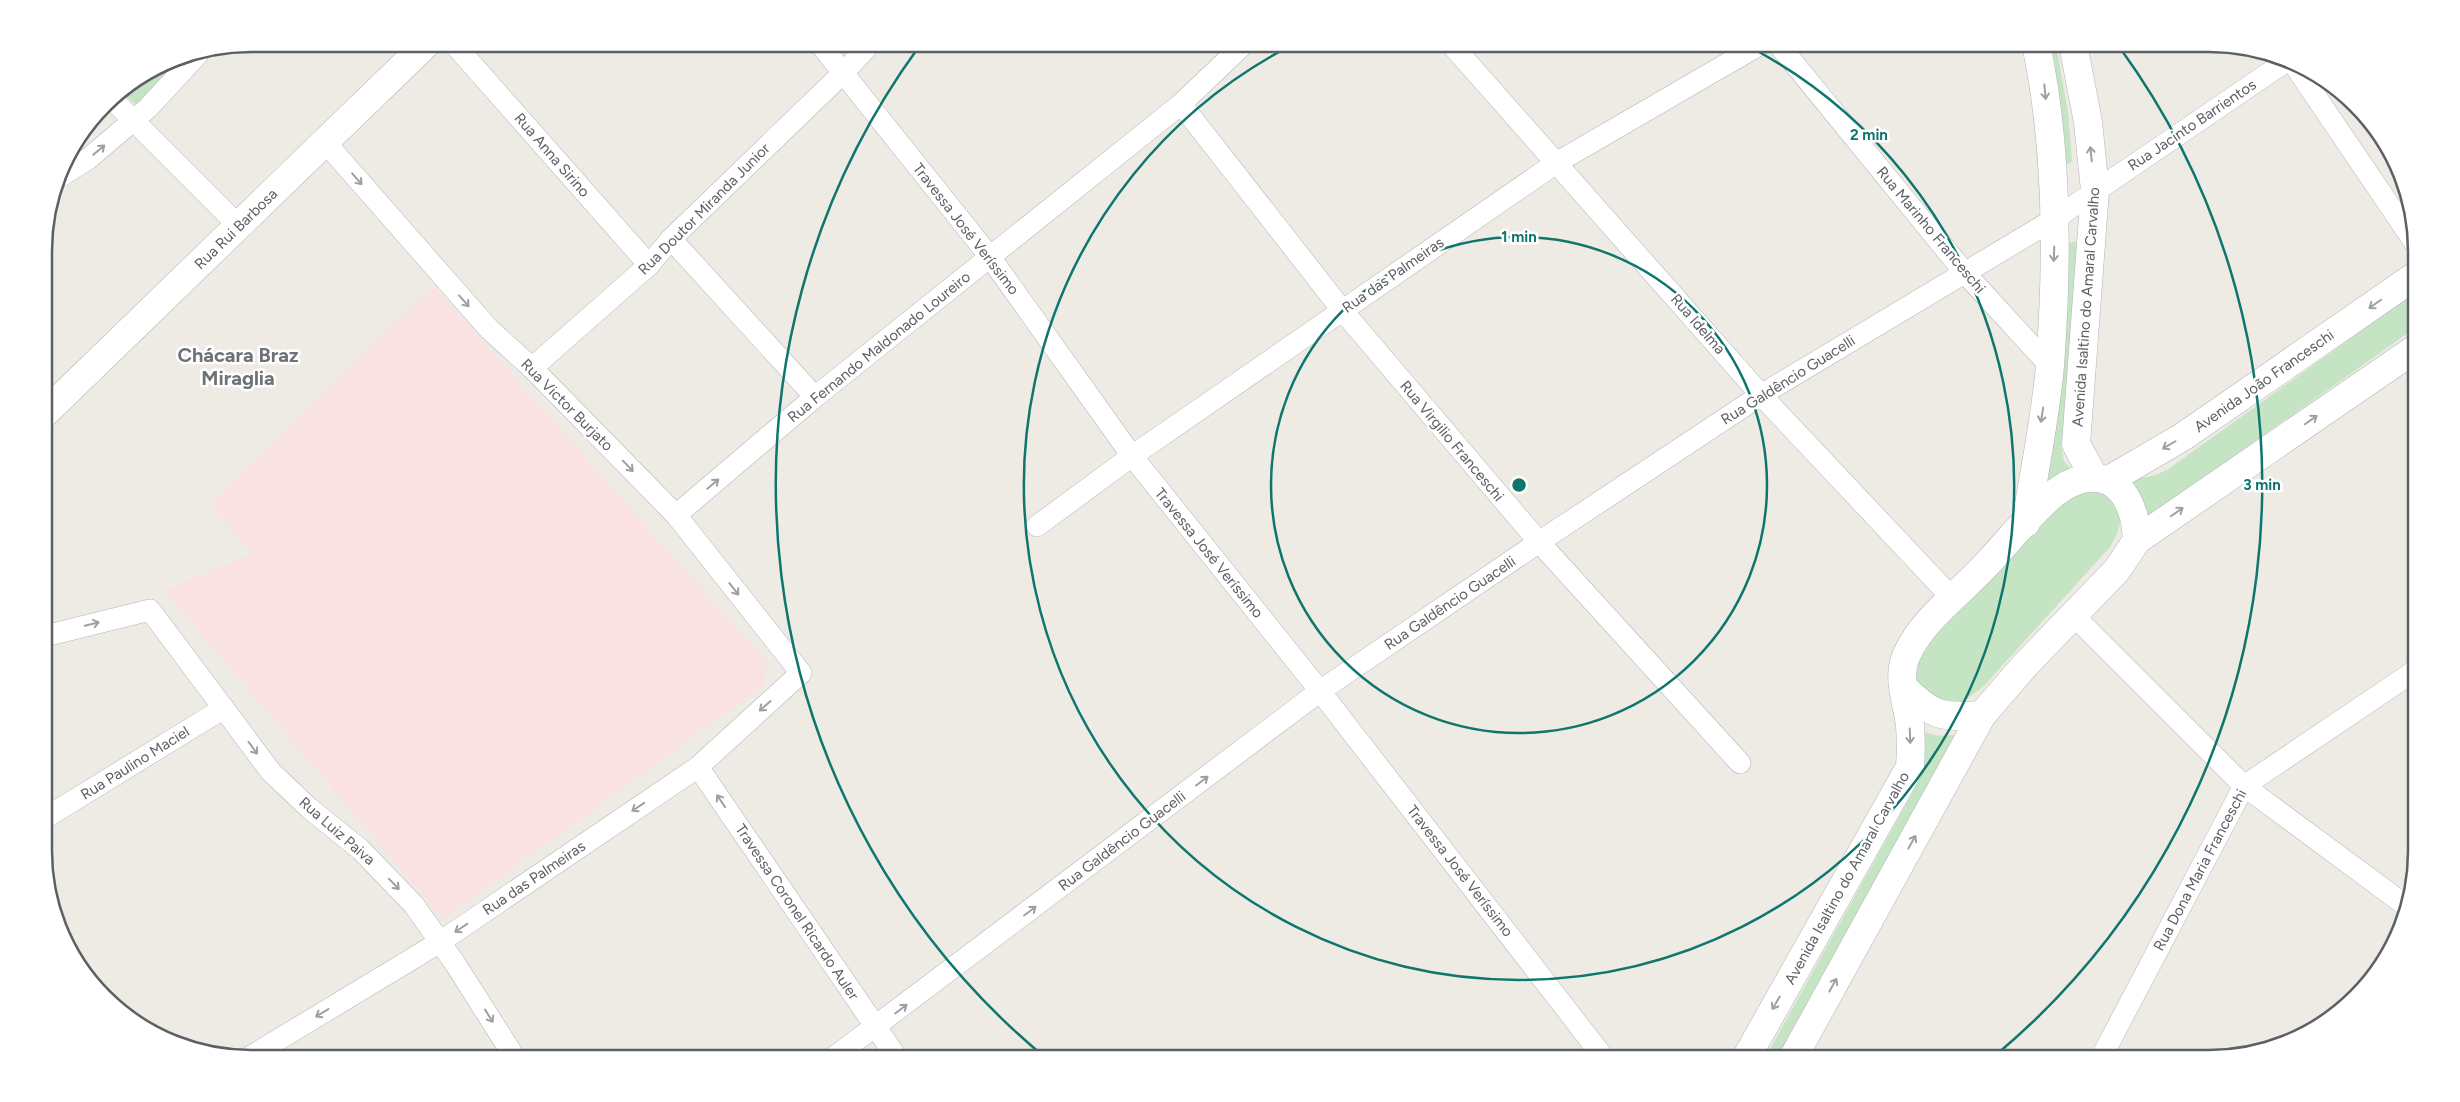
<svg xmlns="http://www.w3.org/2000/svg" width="2460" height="1102" font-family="Figtree,sans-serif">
<rect width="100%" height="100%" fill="#eeebe5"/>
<path fill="#fae2e2" d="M434 286 767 663 764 685 443 919 165 591 253 553 210 504Z"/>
<g fill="#c5e4c3">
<path d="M2045 44H2056L2068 113 2072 161 2069 164 2062 162Z"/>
<path d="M181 58 137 106 121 91 173 59Z"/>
<path d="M2074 241 2078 244 2070 391 2061 446 2064 461 2074 474 2039 485 2068 244Z"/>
<path d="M2415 296V328L2143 521 2129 481 2155 475 2167 470 2404 300Z"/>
<path d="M2101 491C2125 510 2125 522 2110 547L1984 686 1964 701 1942 703C1935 698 1921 691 1917 683 1907 665 1926 647 1937 634L2072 493Z"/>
<path d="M1918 728C1932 738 1946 736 1962 734L1778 1058H1765L1914 790 1920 768Z"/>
</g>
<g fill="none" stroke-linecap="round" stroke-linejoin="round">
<defs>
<g id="street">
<path d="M454 44 649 265"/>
<path d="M820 44 990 257 1132 456 1320 691 1604 1058"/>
<path d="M1451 44 1761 395 1953 599"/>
<path d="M1778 44 1965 273 2050 366"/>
<path d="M2293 63 2415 243"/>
<path d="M112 99 239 226"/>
<path d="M1181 104 1342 310 1539 542 1740 763"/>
<path d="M61 176 88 159 148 108 198 54"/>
<path d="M671 239 815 397"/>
<path d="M532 368 649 265 671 239 843 73 870 44"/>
<path d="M676 515 815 397 1181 104 1244 44"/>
<path d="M1037 526 1132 456 1556 163 1761 44"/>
<path d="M2073 615 2244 786 2405 905"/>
<path d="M45 636 150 610 271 772 309 808 361 850 414 905 456 965 515 1058"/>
<path d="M698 767 897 1058"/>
<path d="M45 818 224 708"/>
<path d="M248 1058 440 942 698 767 801 673 676 515 532 368 489 329 325 142"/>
<path d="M833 1058 1320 691 1539 542 1761 395 2056 218 2288 60"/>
<path d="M2101 1058 2244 786 2416 670"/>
</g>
<g id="secondary">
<path d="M2073 44 2088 122 2095 190 2076 444 2094 477"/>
<path d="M45 413 426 44"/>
<path d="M2109 480 2184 436 2415 276"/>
<path d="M2026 523C2034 472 2046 415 2050 365 2058 259 2058 148 2036 44"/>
<path d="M2137 540 2415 349"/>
<path d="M1904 688C1933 716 1941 718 1982 715"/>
<path d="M1746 1058 1910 767C1911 753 1911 739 1910 725 1907 702 1896 676 1907 654 1923 619 1958 595 1984 567 2006 544 2026 518 2050 497 2082 470 2119 468 2133 514 2136 522 2136 532 2137 540L2117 570 2027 663 1982 715 1793 1058"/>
</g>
</defs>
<use href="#street" stroke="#b2b5b9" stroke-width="22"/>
<use href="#secondary" stroke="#b1b4b8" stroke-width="29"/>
<use href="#street" stroke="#fff" stroke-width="21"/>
<use href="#secondary" stroke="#fff" stroke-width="28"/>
</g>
<defs><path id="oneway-shaft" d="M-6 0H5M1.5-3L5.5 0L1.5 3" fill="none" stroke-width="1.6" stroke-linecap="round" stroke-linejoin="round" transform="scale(1.25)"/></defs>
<g stroke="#9da0a2">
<use href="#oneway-shaft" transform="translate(2045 92) rotate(85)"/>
<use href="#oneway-shaft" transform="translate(99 150) rotate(-40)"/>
<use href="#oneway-shaft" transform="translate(2091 154) rotate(-96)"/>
<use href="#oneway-shaft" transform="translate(357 179) rotate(49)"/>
<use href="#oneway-shaft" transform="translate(2054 254) rotate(92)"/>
<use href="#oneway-shaft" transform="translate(464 301) rotate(49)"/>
<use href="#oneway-shaft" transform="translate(2375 304) rotate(145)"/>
<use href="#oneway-shaft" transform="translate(2042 415) rotate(99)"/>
<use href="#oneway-shaft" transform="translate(2311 420) rotate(-35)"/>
<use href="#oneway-shaft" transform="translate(2169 445) rotate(150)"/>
<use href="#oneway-shaft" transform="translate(628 466) rotate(46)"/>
<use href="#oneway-shaft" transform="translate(713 484) rotate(-40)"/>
<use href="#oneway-shaft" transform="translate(2177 512) rotate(-35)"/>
<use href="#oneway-shaft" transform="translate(734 589) rotate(52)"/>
<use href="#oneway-shaft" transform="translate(92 624) rotate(-14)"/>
<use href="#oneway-shaft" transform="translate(765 706) rotate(138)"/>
<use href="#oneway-shaft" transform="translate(1910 736) rotate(88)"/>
<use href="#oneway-shaft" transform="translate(253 748) rotate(54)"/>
<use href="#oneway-shaft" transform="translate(1202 781) rotate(-37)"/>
<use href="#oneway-shaft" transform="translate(721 801) rotate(-124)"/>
<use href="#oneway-shaft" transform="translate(638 807) rotate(146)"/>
<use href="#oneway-shaft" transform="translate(1912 842) rotate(-61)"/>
<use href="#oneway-shaft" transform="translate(394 884) rotate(46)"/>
<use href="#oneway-shaft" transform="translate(1030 911) rotate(-37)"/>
<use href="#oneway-shaft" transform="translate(461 928) rotate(146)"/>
<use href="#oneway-shaft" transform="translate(1833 985) rotate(-61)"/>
<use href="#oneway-shaft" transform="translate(1776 1003) rotate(120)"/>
<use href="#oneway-shaft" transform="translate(901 1009) rotate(-37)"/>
<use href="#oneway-shaft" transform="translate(322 1013) rotate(149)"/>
<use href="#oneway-shaft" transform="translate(489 1016) rotate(58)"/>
</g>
<g fill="none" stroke="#0f766e" stroke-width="2.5">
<circle cx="1519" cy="485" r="248"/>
<path d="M1744 44A495 495 0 1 1 1294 44"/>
<path d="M1041 1054A743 743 0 0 1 918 48M2120 48A743 743 0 0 1 1997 1054"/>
</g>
<g text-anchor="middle" stroke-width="5" stroke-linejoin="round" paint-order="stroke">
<g font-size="15" fill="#5c6064" stroke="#fff">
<text transform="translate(2192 125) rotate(-34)" y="5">Rua Jacinto Barrientos</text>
<text transform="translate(552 155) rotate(49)" y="5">Rua Anna Sirino</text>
<text transform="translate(704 209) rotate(-45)" y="5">Rua Doutor Miranda Junior</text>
<text transform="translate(236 229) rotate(-44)" y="5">Rua Rui Barbosa</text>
<text transform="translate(966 229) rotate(52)" y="5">Travessa José Veríssimo</text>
<text transform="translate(1931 230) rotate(50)" y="5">Rua Marinho Franceschi</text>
<text transform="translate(1393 275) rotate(-35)" y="5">Rua das Palmeiras</text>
<text transform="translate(2086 307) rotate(-86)" y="5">Avenida Isaltino do Amaral Carvalho</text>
<text transform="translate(1698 324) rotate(49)" y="5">Rua Idelma</text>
<text transform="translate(879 347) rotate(-39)" y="5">Rua Fernando Maldonado Loureiro</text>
<text transform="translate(1788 380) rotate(-32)" y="5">Rua Galdêncio Guacelli</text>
<text transform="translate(2264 381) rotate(-35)" y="5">Avenida João Franceschi</text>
<text transform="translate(567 405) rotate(45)" y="5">Rua Victor Burjato</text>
<text transform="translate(1452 441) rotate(50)" y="5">Rua Virgilio Franceschi</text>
<text transform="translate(1209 553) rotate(51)" y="5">Travessa José Veríssimo</text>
<text transform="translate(1450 603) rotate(-34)" y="5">Rua Galdêncio Guacelli</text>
<text transform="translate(135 763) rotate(-32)" y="5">Rua Paulino Maciel</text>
<text transform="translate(337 831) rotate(41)" y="5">Rua Luiz Paiva</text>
<text transform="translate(1122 841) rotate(-37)" y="5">Rua Galdêncio Guacelli</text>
<text transform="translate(2200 870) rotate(-62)" y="5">Rua Dona Maria Franceschi</text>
<text transform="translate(1460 871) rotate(52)" y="5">Travessa José Veríssimo</text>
<text transform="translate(534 878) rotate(-34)" y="5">Rua das Palmeiras</text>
<text transform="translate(1847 878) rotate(-61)" y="5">Avenida Isaltino do Amaral Carvalho</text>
<text transform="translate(797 912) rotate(56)" y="5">Travessa Coronel Ricardo Auler</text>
</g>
<g font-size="20" font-weight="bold" fill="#6d7276" stroke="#fff">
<text x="238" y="362">Chácara Braz<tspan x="238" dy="23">Miraglia</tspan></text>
</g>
</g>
<path d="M0 0H2460V1102H0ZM251 52H2209A199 199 0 0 1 2408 251V851A199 199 0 0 1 2209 1050H251A199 199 0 0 1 52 851V251A199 199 0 0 1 251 52Z" fill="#fff" fill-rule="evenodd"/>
<path fill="none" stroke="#5c6064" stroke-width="2.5" d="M251 52H2209A199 199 0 0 1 2408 251V851A199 199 0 0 1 2209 1050H251A199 199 0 0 1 52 851V251A199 199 0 0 1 251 52Z"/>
<circle cx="1519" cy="485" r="8" fill="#0f766e" stroke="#fff" stroke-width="2.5"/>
<g font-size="15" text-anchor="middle" font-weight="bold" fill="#0f766e" stroke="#fff" stroke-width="5" stroke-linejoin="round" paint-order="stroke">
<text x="1869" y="140">2 min</text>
<text x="1519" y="242">1 min</text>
<text x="2262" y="490">3 min</text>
</g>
</svg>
